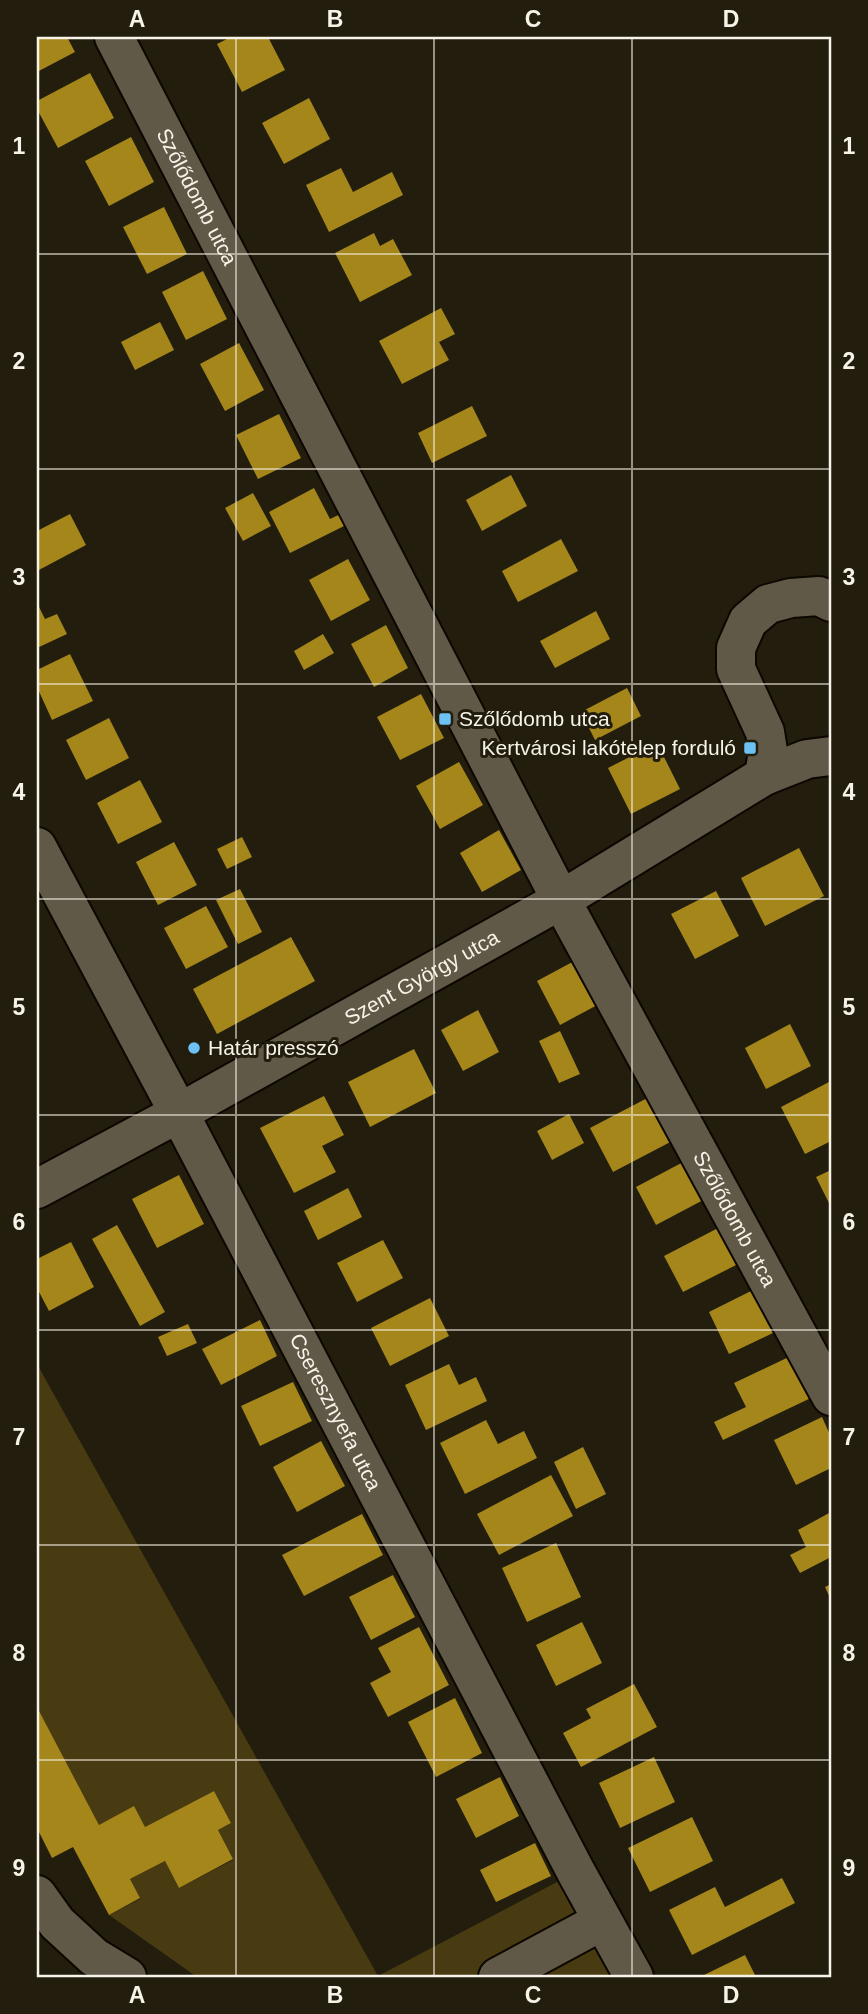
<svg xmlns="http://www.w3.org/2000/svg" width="868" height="2014" font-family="Arial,sans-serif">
<rect width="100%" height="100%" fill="#221d0c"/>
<path fill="#483a11" d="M37 1364 378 1976 576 1872 634 1977H197L109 1915 140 1899 130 1879 165 1861 179 1888 233 1860 218 1830 231 1823 214 1791 145 1827 134 1807 99 1825 37 1707Z"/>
<g fill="#a5861b">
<path d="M37 37H67L75 52 37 72Z"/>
<path d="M231 37H268L285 70 242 92 217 44Z"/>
<path d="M90 73 114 118 58 148 37 109V101Z"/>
<path d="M309 98 330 139 284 164 262 123Z"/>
<path d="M131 137 154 182 109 206 85 161Z"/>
<path d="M341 168 353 192 392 172 403 195 329 232 306 185Z"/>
<path d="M164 207 187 254 147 274 123 227Z"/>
<path d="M374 233 380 246 393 239 412 275 360 302 335 253Z"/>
<path d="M203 271 227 319 186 340 162 292Z"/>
<path d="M441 308 455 334 439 342 449 360 402 384 379 341Z"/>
<path d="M160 322 174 350 135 370 121 342Z"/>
<path d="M239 343 264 390 225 411 200 364Z"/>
<path d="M472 406 487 436 432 463 418 433Z"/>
<path d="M279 414 301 458 258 479 236 435Z"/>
<path d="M511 475 527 506 482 531 466 500Z"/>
<path d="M314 488 330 519 351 509 356 520 290 553 269 512Z"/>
<path d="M253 493 271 526 243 541 225 508Z"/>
<path d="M70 514 86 545 37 571V531Z"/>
<path d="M561 539 578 571 518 602 502 571Z"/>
<path d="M348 559 370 600 331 621 309 580Z"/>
<path d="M37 603 45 619 57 614 67 634 37 648Z"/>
<path d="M596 611 610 639 555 668 540 641Z"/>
<path d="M386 625 408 668 374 687 351 644Z"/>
<path d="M323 634 334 653 304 670 294 651Z"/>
<path d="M70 654 93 701 52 720 37 687V670Z"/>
<path d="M627 688 641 716 595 740 581 712Z"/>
<path d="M421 694 444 738 400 760 377 717Z"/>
<path d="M109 718 129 758 86 780 66 740Z"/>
<path d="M657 743 680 789 631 814 608 768Z"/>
<path d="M459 762 483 805 440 829 416 786Z"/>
<path d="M140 780 162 822 118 844 97 803Z"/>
<path d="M499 830 521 870 482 892 460 853Z"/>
<path d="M242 837 252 857 227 869 217 849Z"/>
<path d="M174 842 197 885 158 905 136 862Z"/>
<path d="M799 848 824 896 765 926 741 878Z"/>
<path d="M240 889 262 932 238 944 216 900Z"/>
<path d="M716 891 739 936 695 959 671 914Z"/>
<path d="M206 906 228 947 186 969 164 928Z"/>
<path d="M291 937 315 981 217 1034 193 989Z"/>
<path d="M578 959 601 1003 560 1025 537 981Z"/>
<path d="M478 1010 499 1052 463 1071 441 1030Z"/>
<path d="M790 1024 811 1066 766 1089 745 1048Z"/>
<path d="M560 1031 580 1074 559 1083 539 1041Z"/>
<path d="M414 1049 436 1093 370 1127 348 1082Z"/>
<path d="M831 1081V1141L805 1154 781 1107Z"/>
<path d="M655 1094 678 1138 613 1172 590 1128Z"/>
<path d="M324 1096 344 1135 322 1146 336 1172 294 1193 260 1128Z"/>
<path d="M569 1114 584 1143 552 1160 537 1131Z"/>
<path d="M687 1160 707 1198 656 1225 636 1187Z"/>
<path d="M831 1170V1207L816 1177Z"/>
<path d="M179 1175 204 1224 157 1248 132 1199Z"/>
<path d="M348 1188 362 1217 318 1240 304 1211Z"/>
<path d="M117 1225 165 1312 140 1326 92 1239Z"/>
<path d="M722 1226 740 1263 683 1292 664 1256Z"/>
<path d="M383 1240 403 1278 357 1302 337 1263Z"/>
<path d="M71 1242 94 1287 49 1311 37 1288V1259Z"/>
<path d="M755 1289 775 1332 729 1354 709 1312Z"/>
<path d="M430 1298 449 1336 390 1366 371 1328Z"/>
<path d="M260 1320 277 1356 221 1385 202 1349Z"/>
<path d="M188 1324 197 1343 167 1356 158 1337Z"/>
<path d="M793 1355 813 1397 723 1440 714 1422 746 1407 734 1383Z"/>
<path d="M449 1364 459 1385 476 1377 487 1401 426 1430 405 1385Z"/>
<path d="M293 1382 312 1421 260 1446 241 1406Z"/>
<path d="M822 1417 831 1437V1468L796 1485 774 1440Z"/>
<path d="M486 1420 498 1444 524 1431 537 1458 465 1494 440 1443Z"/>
<path d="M321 1441 345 1486 297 1512 273 1467Z"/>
<path d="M583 1447 606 1494 576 1509 554 1462Z"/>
<path d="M551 1475 573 1516 499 1555 477 1514Z"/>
<path d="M831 1512V1557L800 1573 790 1555 806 1547 798 1530Z"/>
<path d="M362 1514 383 1555 304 1596 282 1555Z"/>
<path d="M556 1543 581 1597 527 1622 502 1568Z"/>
<path d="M393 1575 415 1617 371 1640 349 1597Z"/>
<path d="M831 1584V1600L825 1587Z"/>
<path d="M582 1622 602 1663 556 1686 536 1645Z"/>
<path d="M419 1627 449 1685 388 1717 370 1683 391 1672 378 1648Z"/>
<path d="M634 1684 657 1727 581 1767 563 1733 591 1718 586 1709Z"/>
<path d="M455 1698 482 1753 436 1777 408 1722Z"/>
<path d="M37 1707 99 1825 134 1806 145 1827 214 1791 231 1823 218 1830 233 1859 179 1888 165 1861 130 1879 140 1898 109 1915 73 1847 52 1858 37 1828Z"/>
<path d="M654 1757 675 1802 620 1828 599 1783Z"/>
<path d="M500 1777 519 1816 476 1838 456 1799Z"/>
<path d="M692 1817 713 1861 650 1892 628 1848Z"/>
<path d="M535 1843 551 1876 496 1902 480 1870Z"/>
<path d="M782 1878 795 1903 692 1955 669 1910 715 1887 725 1907Z"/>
<path d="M745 1955 756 1977H705L704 1975Z"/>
</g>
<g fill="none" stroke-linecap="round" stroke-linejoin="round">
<defs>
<g id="minor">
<path id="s1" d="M114 37 561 900 831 1396"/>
<path d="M764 776 768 751 765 732 736 669V648L748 621 768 604 791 598 819 596 831 602"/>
<path id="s2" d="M37 847 179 1113 576 1872 634 1977"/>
<path id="s3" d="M37 1189 179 1113 561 900 764 776 807 759 831 756"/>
<path d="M37 1895 57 1923 94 1957 127 1977"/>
<path d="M498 1977 602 1921"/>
</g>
</defs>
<use href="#minor" stroke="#0c0700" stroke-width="42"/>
<use href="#minor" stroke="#605947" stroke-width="38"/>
</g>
<path fill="none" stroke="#f7f3e8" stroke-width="2" stroke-opacity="0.55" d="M236 37V1977M434 37V1977M632 37V1977M37 254H831M37 469H831M37 684H831M37 899H831M37 1115H831M37 1330H831M37 1545H831M37 1760H831"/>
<g fill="#6dc2f3" stroke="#221d0c" stroke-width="2.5">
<rect x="438" y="712" width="14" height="14" rx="3.5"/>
<rect x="743" y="741" width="14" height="14" rx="3.5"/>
<circle cx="194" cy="1048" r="7"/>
</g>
<g text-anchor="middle" stroke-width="6" stroke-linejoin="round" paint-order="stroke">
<g font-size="21" fill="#f7f3e8" stroke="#221d0c">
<text dy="7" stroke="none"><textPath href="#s1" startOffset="180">Szőlődomb utca</textPath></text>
<text dy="7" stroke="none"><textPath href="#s3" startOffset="439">Szent György utca</textPath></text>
<text dy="7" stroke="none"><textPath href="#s1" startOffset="1335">Szőlődomb utca</textPath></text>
<text dy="7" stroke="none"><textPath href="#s2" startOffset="639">Cseresznyefa utca</textPath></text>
</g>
<g font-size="21" fill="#f7f3e8" stroke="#221d0c" text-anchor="start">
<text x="459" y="726">Szőlődomb utca</text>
<text x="736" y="755" text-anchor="end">Kertvárosi lakótelep forduló</text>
<text x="208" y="1055">Határ presszó</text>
</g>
</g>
<rect width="868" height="2014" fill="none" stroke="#221d0c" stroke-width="77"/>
<rect x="38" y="38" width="792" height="1938" fill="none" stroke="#f7f3e8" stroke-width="2.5"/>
<g font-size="23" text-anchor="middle" font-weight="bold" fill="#f7f3e8">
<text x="137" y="27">A</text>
<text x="335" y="27">B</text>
<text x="533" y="27">C</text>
<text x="731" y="27">D</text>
<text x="19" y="154">1</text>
<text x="849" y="154">1</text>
<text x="19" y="369">2</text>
<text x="849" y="369">2</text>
<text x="19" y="585">3</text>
<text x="849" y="585">3</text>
<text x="19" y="800">4</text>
<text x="849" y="800">4</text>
<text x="19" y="1015">5</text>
<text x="849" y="1015">5</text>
<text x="19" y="1230">6</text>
<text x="849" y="1230">6</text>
<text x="19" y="1445">7</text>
<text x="849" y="1445">7</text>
<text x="19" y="1661">8</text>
<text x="849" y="1661">8</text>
<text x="19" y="1876">9</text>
<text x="849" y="1876">9</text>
<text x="137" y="2003">A</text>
<text x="335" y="2003">B</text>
<text x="533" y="2003">C</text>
<text x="731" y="2003">D</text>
</g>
</svg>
